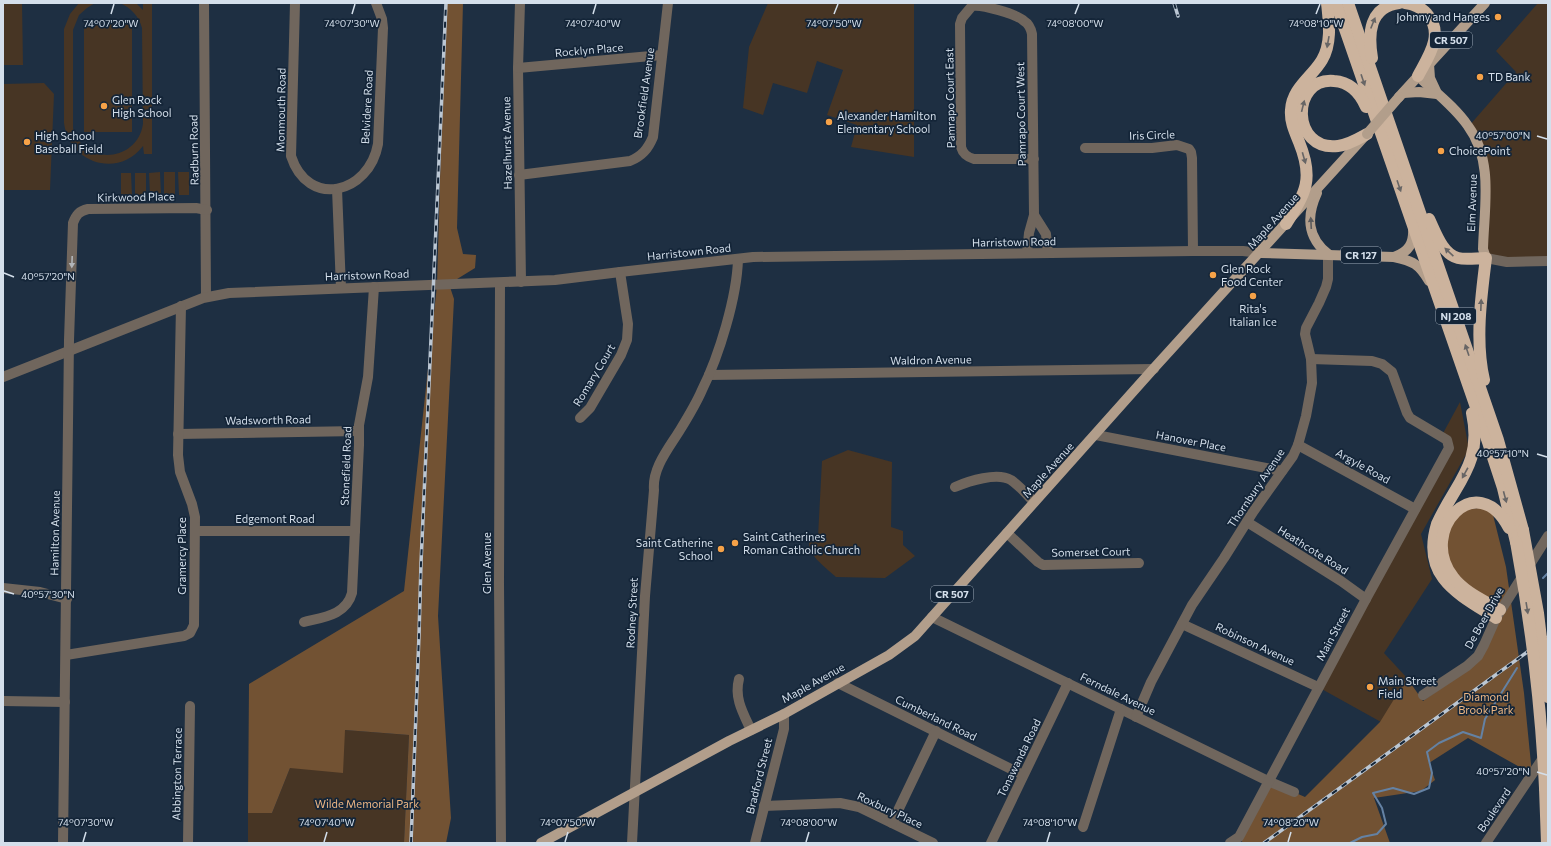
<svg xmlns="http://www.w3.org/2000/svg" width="1551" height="846" font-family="Commissioner,sans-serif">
<rect width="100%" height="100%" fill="#1e2f42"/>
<g fill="#473524">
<path d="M3 3H22L23 65H3Z"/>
<path d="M79 3H95L87 8 79 15 73 30V128C83 166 137 163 143 124L142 28C139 16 131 8 120 3H136L143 10V3H152V154H144L143 146C118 179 69 163 64 123V29L70 14Z"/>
<path d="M768 3H914V157L851 147 857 125 827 115 843 70 817 61 807 93 773 83 763 115 743 108 749 47Z"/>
<path d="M1538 3H1548V261L1486 258V184L1469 126 1516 72 1496 51Z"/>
<rect x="84" y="23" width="48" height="109"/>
<path d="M44 83 54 94 50 190H3V84Z"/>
<path d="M160 172 161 195H150L149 173Z"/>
<rect x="164" y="172" width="11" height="23"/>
<path d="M178 172H189V195H179Z"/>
<path d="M121 173H131L132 196H121Z"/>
<path d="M135 173H146V195L135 196Z"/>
<path d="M1460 402 1469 449 1421 534 1432 579 1384 653 1407 678 1381 722 1318 687 1448 452 1441 437Z"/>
<path d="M848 450 892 462 891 527 903 531V545L915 556 885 578 836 577C827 568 802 552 811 537H818L822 461Z"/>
<path d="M345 730 409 735 404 843H248V813H272L290 768Z"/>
</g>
<g fill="#725233">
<path d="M445 3H463L457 228 463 254 476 255 475 268 449 284 454 299 438 616 451 818 446 843H404L409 735 345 730 343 773 290 768 272 813H248L249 684 404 591 437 285Z"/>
<path d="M1491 507 1506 567 1524 693 1532 774 1468 738 1429 763 1435 780 1421 791 1374 798 1390 843H1243L1239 837 1268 781 1305 797 1380 722 1407 678 1423 701 1476 663 1501 615 1463 593 1439 548 1455 510Z"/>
</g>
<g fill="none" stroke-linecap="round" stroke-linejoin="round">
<g stroke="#6482a4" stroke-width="2">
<path d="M1543 578 1548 573"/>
<path d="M1350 843 1362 837 1377 834 1386 824 1382 808 1373 793 1393 788 1414 794 1429 788 1432 773 1427 752 1439 743 1463 732 1481 738 1485 719 1517 668"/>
</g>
<g stroke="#70665d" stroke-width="10">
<path d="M204 3 206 297"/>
<path d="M295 3 291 156C308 209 369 194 378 144L383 28 382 19 376 3"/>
<path d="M520 3 518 68 521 282"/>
<path d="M518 68 662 55"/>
<path d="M1085 148H1152L1177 145 1189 149 1191 152 1192 158 1193 251"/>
<path d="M1034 159H974C967 157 963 154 961 147L960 24 962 18 972 6C981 4 1017 14 1024 21 1029 24 1031 29 1032 34L1034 215 1046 234 1048 253"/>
<path d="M519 175 630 161C642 156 648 149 653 137L668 3"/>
<path d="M337 189 341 288"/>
<path d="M1027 253 1029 233 1034 215"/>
<path d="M1486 258 1507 262 1548 261"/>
<path d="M500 283 499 583 501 843"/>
<path d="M709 375 1154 369"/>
<path d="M3 377 203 298 229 293 555 280 620 272 753 257 1193 251H1243L1261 253"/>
<path d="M580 418 590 408 621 355 627 340 628 324 620 272"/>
<path d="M178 434 359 431"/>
<path d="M1096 435 1282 471"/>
<path d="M1298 445 1415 509"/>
<path d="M955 487C969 481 997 472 1011 480 1020 486 1027 495 1034 502"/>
<path d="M1247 522 1341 581 1366 599"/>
<path d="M195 531H355"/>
<path d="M1007 533 1038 562 1043 565 1139 563"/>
<path d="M3 588 40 592 67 599"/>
<path d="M932 617 1268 781 1294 792"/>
<path d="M304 622C324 617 346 615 352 593L359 445V425L368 377 374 287"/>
<path d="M1182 624 1318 687"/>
<path d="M66 655 184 636 190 633 194 625 195 517 192 504 180 472 178 455 181 306"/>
<path d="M739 679C734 698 743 713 751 730"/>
<path d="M838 683 1023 775"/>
<path d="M1423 695 1467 666 1478 656 1484 645 1496 618 1548 536"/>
<path d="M3 701 65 702"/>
<path d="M1136 717 1151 682 1192 605 1224 558 1253 512 1293 456 1298 445 1306 416 1312 383 1311 359 1305 334 1306 328 1319 303 1326 287 1328 279V254"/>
<path d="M764 806 840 803 859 807 933 843"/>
<path d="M892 823 936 731"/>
<path d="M1083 827 1121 709"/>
<path d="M63 843 69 340 73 223C76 215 79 211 88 209L196 208 207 210"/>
<path d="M188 843 190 706"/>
<path d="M632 843 645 596 654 490C652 468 669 448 680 430 688 417 696 404 702 390 719 356 737 297 738 259"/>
<path d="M755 843 784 729V714"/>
<path d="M991 843 1068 683"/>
<path d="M1230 843 1239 837 1366 599 1449 448 1447 440 1410 418 1407 413 1392 372 1382 364 1372 361 1311 359"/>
<path d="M1486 843 1545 755"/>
</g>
<g stroke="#b29e8b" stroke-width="10">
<path d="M1429 64 1430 78 1436 91"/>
<path d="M1418 76C1435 92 1455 107 1468 126 1494 161 1484 208 1483 249L1486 258"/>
<path d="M1403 93 1419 92 1437 94"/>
<path d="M1399 97 1485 3"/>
<path d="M1317 193C1306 217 1307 237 1328 254"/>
<path d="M1261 253 1394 257C1413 261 1419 264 1429 281"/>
<path d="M1394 257C1409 252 1414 243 1413 228"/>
<path d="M541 843 729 741 784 714 889 655 915 636 1155 367 1365 136"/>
</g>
<g stroke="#ccb39d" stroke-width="12">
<path d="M1336 3 1488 442 1503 488 1516 542"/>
<path d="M1348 3 1498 440 1523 530"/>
<path d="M1405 3C1414 4 1421 7 1427 14 1445 34 1428 57 1418 76"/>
<path d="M1372 58C1368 34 1369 7 1399 3"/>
<path d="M1366 107C1360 93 1350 82 1334 81 1290 77 1291 152 1338 146 1348 145 1358 139 1367 134"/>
<path d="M1429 219C1435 231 1442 254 1458 258 1466 260 1477 258 1486 258 1481 297 1475 342 1484 380"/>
<path d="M1286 224C1306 192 1314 179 1299 142 1295 132 1290 122 1291 110 1292 88 1312 77 1322 60 1332 43 1329 22 1327 3"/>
<path d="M1472 413C1483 464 1456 482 1437 524 1421 577 1458 594 1496 618"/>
<path d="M1500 610C1485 601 1464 592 1453 577 1417 531 1477 466 1509 528"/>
<path d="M1545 788 1547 843"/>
</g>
<defs>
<g id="rail">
<path d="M1174 3 1178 16"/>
<path d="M411 843 419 635 421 563 446 3"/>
<path d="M1264 843 1548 637"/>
</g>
</defs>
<use href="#rail" stroke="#bbc7d4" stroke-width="3.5"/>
<use href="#rail" stroke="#142538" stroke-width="2" stroke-dasharray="6" stroke-linecap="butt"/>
<path stroke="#b29e8b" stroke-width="10" d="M1367 134 1399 97"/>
<g stroke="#ccb39d" stroke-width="12">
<path d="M1523 530 1538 613 1548 697"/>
<path d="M1516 542C1531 623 1541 705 1545 788"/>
</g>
</g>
<defs><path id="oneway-solid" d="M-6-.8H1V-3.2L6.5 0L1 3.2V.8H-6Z"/></defs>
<g fill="#676565">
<use href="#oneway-solid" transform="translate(1373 23) rotate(-68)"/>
<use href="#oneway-solid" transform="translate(1328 42) rotate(100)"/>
<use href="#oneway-solid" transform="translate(1363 80) rotate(71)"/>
<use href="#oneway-solid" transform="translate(1303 106) rotate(-76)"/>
<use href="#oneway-solid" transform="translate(1304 158) rotate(74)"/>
<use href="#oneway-solid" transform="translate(1399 186) rotate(71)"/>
<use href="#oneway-solid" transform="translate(1449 252) rotate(-137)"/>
<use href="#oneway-solid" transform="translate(1481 305) rotate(-88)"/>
<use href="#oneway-solid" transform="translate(1467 350) rotate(-109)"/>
<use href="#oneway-solid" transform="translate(1465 473) rotate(119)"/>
<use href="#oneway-solid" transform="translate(1505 497) rotate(75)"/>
<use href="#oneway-solid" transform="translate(1527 608) rotate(81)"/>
</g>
<use fill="#5b5b5d" href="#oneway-solid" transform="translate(1311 223) rotate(-93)"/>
<use fill="#b1b5b9" href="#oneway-solid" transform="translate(72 262) rotate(92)"/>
<path fill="none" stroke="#d4dfeb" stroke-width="1.5" d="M111 14 114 4M352 14 355 4M593 14 596 4M834 14 838 4M1075 14 1079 4M1316 14 1320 4M1537 136 1547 139M4 273 14 277M1537 454 1547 457M4 591 14 594M1537 772 1547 775M83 842 86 832M324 842 327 832M565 842 568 832M806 842 809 832M1047 842 1050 832M1288 842 1291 832"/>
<g fill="#f6a248" stroke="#142538" stroke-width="1.5">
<circle cx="1498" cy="17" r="4"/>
<circle cx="1480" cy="77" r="4"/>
<circle cx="104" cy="106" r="4"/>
<circle cx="829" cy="122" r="4"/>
<circle cx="27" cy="142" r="4"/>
<circle cx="1441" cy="151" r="4"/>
<circle cx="1213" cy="275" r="4"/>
<circle cx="1253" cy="296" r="4"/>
<circle cx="735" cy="543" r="4"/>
<circle cx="721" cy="549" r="4"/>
<circle cx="1370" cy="687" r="4"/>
</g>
<g text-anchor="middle" stroke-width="3.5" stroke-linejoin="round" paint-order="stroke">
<g fill="#142538" stroke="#9aa7b5" stroke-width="1">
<rect x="1430" y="32" width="42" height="16" rx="3"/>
<rect x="1341" y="247" width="40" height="16" rx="3"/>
<rect x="1436" y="308" width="40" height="16" rx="3"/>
<rect x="931" y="586" width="42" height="16" rx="3"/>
</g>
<g font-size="10" font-weight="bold" fill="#d4dfeb">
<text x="1451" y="44">CR 507</text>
<text x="1361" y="259">CR 127</text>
<text x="1456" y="320">NJ 208</text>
<text x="952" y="598">CR 507</text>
</g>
<g font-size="11" fill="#d4dfeb" stroke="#142538" text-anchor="start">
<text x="1490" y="21" text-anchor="end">Johnny and Hanges</text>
<text x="1488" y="81">TD Bank</text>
<text x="112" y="104">Glen Rock<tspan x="112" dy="13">High School</tspan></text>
<text x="837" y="120">Alexander Hamilton<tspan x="837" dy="13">Elementary School</tspan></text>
<text x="35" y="140">High School<tspan x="35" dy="13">Baseball Field</tspan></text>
<text x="1449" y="155">ChoicePoint</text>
<text x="1221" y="273">Glen Rock<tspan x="1221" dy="13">Food Center</tspan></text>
<text x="1253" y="313" text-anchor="middle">Rita's<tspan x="1253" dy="13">Italian Ice</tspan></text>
<text x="743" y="541">Saint Catherines<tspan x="743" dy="13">Roman Catholic Church</tspan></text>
<text x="713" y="547" text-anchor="end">Saint Catherine<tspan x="713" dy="13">School</tspan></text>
<text x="1378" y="685">Main Street<tspan x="1378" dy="13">Field</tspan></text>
</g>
<g font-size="11" fill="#d4dfeb" stroke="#142538">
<text transform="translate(589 50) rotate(-5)" y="4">Rocklyn Place</text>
<text transform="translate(644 93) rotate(-82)" y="4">Brookfield Avenue</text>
<text transform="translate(950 98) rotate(-91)" y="4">Pamrapo Court East</text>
<text transform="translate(367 107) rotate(-87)" y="4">Belvidere Road</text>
<text transform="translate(281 110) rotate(-89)" y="4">Monmouth Road</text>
<text transform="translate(1021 114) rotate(-91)" y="4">Pamrapo Court West</text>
<text transform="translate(1152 135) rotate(-2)" y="4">Iris Circle</text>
<text transform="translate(507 143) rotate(-91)" y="4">Hazelhurst Avenue</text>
<text transform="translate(194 150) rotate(-91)" y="4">Radburn Road</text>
<text transform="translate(136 197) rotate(-1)" y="4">Kirkwood Place</text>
<text transform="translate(1472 203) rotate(-88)" y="4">Elm Avenue</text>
<text transform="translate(1273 221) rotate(-48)" y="4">Maple Avenue</text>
<text transform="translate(1014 242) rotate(-1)" y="4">Harristown Road</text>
<text transform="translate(689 252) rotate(-6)" y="4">Harristown Road</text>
<text transform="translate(367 275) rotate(-2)" y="4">Harristown Road</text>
<text transform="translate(931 360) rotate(-1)" y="4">Waldron Avenue</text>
<text transform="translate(594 375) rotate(-59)" y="4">Romary Court</text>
<text transform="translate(268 420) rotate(-1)" y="4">Wadsworth Road</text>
<text transform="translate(1191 441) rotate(11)" y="4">Hanover Place</text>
<text transform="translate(346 466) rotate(-88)" y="4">Stonefield Road</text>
<text transform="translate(1363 466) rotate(29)" y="4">Argyle Road</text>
<text transform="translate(1048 470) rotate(-48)" y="4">Maple Avenue</text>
<text transform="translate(1256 488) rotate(-56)" y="4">Thornbury Avenue</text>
<text x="275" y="523">Edgemont Road</text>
<text transform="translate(55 533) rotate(-89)" y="4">Hamilton Avenue</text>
<text transform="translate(1313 550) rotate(32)" y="4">Heathcote Road</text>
<text transform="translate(1091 552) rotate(-1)" y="4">Somerset Court</text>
<text transform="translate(182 556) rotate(-90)" y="4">Gramercy Place</text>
<text transform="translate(487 563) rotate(-90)" y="4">Glen Avenue</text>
<text transform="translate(632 613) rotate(-87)" y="4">Rodney Street</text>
<text transform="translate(1484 618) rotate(-61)" y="4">De Boer Drive</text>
<text transform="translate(1333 634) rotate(-62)" y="4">Main Street</text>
<text transform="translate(1255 644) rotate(25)" y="4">Robinson Avenue</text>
<text transform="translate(813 683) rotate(-29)" y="4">Maple Avenue</text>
<text transform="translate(1118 694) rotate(26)" y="4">Ferndale Avenue</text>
<text transform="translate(936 718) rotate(26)" y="4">Cumberland Road</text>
<text transform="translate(1019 758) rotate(-64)" y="4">Tonawanda Road</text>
<text transform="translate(177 774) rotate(-89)" y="4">Abbington Terrace</text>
<text transform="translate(759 776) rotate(-76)" y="4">Bradford Street</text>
<text transform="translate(890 810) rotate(25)" y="4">Roxbury Place</text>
<text transform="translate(1494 810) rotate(-56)" y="4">Boulevard</text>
</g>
<g font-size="11" fill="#edb683" stroke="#142538">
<text x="1486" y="701">Diamond<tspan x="1486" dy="13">Brook Park</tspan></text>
<text x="367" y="808">Wilde Memorial Park</text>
</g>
</g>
<g font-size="10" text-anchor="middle" fill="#d4dfeb" stroke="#142538" stroke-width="3.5" stroke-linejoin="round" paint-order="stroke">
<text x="111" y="27">74°07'20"W</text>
<text x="352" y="27">74°07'30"W</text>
<text x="593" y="27">74°07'40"W</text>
<text x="834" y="27">74°07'50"W</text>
<text x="1075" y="27">74°08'00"W</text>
<text x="1316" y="27">74°08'10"W</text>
<text x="1503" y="139">40°57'00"N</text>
<text x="48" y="280">40°57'20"N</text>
<text x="1503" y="457">40°57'10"N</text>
<text x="48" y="598">40°57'30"N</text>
<text x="1503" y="775">40°57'20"N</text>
<text x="86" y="826">74°07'30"W</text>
<text x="327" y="826">74°07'40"W</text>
<text x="568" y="826">74°07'50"W</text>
<text x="809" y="826">74°08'00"W</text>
<text x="1050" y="826">74°08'10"W</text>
<text x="1291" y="826">74°08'20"W</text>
</g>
<rect width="1551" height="846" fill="none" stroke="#d4dfeb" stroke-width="8"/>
</svg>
